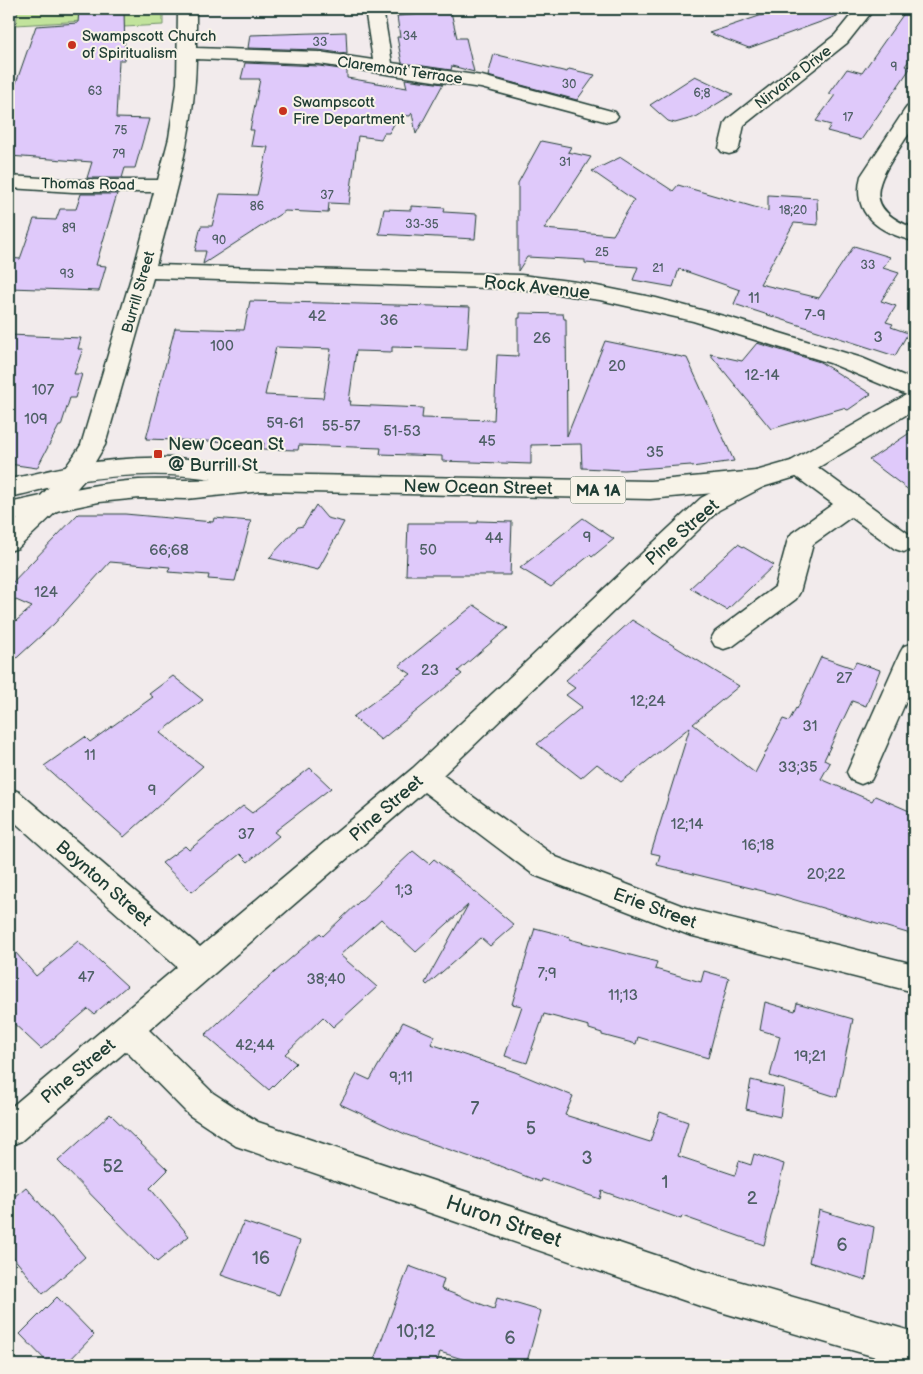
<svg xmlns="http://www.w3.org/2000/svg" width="923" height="1374" font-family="'Balsamiq Sans',sans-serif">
<rect width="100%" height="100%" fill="#f2ebec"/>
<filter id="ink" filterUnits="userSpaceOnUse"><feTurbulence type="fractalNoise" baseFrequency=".02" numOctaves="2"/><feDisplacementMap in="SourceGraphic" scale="10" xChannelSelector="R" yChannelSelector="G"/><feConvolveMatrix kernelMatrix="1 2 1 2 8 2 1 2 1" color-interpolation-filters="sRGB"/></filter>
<g filter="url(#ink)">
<path fill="#c2e39c" stroke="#709068" d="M18 9H163V25L84 29V21L16 25Z"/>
<g fill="#dfc9fa" stroke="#1f3d34" fill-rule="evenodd">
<path d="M79 9H124L125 60H119L116 118 149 119 135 168H125L122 178H87L92 162 9 156V103L36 26 78 23Z"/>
<path d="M780 9H847L848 12 749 48 709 33Z"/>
<path d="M907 9H914V54L905 66 911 67 861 140 827 131 831 125 816 121 835 95 829 94 847 69 862 73Z"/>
<path d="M451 12 457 38H466L474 72 452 66 451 70 402 63 397 37H400L397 16Z"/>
<path d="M346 32 347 54 319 50 248 48 250 35Z"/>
<path d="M494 54 567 72 569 69 595 75 577 100 488 76Z"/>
<path d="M245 63 319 66 347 70V78L407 88 405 79 443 84 416 134 412 113 410 116 399 115 389 133H384L381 139 358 136 349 204 329 203 328 213 285 211 203 264 206 251H195L201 226H212L220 194 257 195 268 147 251 146 254 130H250L260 79H241Z"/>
<path d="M695 76 733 94 696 117 675 123 668 121 650 105Z"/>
<path d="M541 141 571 147 568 152 591 157 544 229 613 235 634 200 592 171 621 157 673 191 678 185 768 211V195L817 198 818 225 794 223 760 284 819 298 854 246 890 257 883 268 899 273 881 301 896 306 886 322 893 324 891 327 908 333 895 356 734 304 740 290 679 269 673 287 633 280 638 267 585 263V260L527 257 518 271V183Z"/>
<path d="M81 194H117L96 265 106 266 99 291 9 288V258L20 259 34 219 56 220 60 209H76Z"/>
<path d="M411 206 445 208 444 212 477 214 475 239 379 234 384 209 411 210Z"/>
<path d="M250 301 470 307 467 349 392 347V352L356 351 349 401H351L350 405 423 408 422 418 494 420 497 355 518 356V318H520V313L563 314 564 319H566L567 436 605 341 687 358 734 461 692 467 691 465 624 470 582 468 581 444 531 445V464L442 461V456L380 454 381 448 299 445 298 450 263 449 264 443 146 439 175 328 244 330ZM276 347 331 349 323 398 265 395Z"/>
<path d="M9 335 81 338 78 349H83L74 374H82L75 398H70L61 426H59L37 468 9 464Z"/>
<path d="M757 343 820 362 871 394 848 410 843 408 771 429 710 354 742 361Z"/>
<path d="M914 430V494L869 460Z"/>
<path d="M316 505 327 518 344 522 318 570 269 558 298 527 303 526Z"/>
<path d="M78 514H125L213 522 214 518 251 521 235 581 208 579 209 575 168 572 170 567 110 562 54 624 9 665V627L32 607 9 597V586Z"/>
<path d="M583 518 614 539 592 557 590 555 551 587 520 568Z"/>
<path d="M478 521 512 522 510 575H406L408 523H478Z"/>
<path d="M738 544 774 565 727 610 690 588Z"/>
<path d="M474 605 508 628 458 671 462 674 381 740 353 717 411 674 399 666Z"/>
<path d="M632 620 739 686 693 724 755 773 783 719 789 721 796 708 797 709 821 657 853 668 856 662 880 670 866 706 852 701 824 760 830 763 821 779 872 801 875 796 914 813V935L775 894 657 865 660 855 651 853 690 727 621 782 597 764 581 778 537 744 582 707 566 695 575 688 565 681Z"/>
<path d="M173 676 203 700 160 733 203 766 124 837 44 766 85 737 90 742 153 697 149 694Z"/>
<path d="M310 768 331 788 274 832 279 836 248 862 240 854 192 892 162 863 185 846 189 850 243 806 252 813Z"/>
<path d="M413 851 429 864 434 859 462 881 514 925 490 946 481 938 427 985 425 983 468 905 416 952 381 919 340 955 377 987 333 1027 323 1017 285 1054 296 1063 269 1090 205 1035 245 998 320 933 323 936Z"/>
<path d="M535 928 570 937 569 939 657 962 655 969 701 982 704 971 729 978 708 1058 638 1037 636 1044 602 1035V1033L589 1029V1026L544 1014 527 1063 505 1056 522 1006 512 1004Z"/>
<path d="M78 941 127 986 94 1014 88 1009 41 1049 9 1019V945L36 976Z"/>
<path d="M765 1002 795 1011 797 1003 853 1019 837 1097 770 1076 780 1036 760 1030Z"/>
<path d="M403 1022 435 1036 431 1044 515 1072 573 1096 565 1115 650 1142 660 1112 688 1122 678 1156 735 1175 739 1161 751 1165 754 1154 784 1164 764 1245 682 1216 681 1219 602 1191 600 1199 541 1179 540 1182 482 1159V1161L407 1135 340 1104 357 1074 370 1080Z"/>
<path d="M751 1080 784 1088 780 1117 746 1109Z"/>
<path d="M110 1114 168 1170 150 1188 189 1236 157 1262 58 1161Z"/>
<path d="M26 1187 85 1257 43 1294 9 1252V1201Z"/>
<path d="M819 1210 874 1227 866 1280 809 1262Z"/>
<path d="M244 1222 300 1241 279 1295 221 1275Z"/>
<path d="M409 1266 444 1279 441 1289 494 1309 497 1298 541 1311 526 1365H481L440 1352 436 1365H372Z"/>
<path d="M57 1297 94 1335 65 1365H50L20 1334Z"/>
</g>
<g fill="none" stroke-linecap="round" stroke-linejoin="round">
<defs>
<g id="minor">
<path d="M178 9H196V48L319 52 373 60 365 9H383L392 63 482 76 615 112 618 116 615 120 608 122 481 88 319 64 196 59C195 130 174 197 156 265L521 275 577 282 656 298 731 318 862 358 914 380V398L830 363 693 321 600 300 521 289 153 278 105 445 85 479 59 509 18 548 9 551V527C36 502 61 477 81 445L133 271 154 192H73L9 188V176L73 180H158L169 138 177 83Z"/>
<path d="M856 9H874L847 43 744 125 739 148 736 152 729 154 722 152 719 148 725 123 728 119 835 35Z"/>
<path d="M914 105C914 111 915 119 914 124 913 130 907 136 904 141 880 178 857 207 914 228V241C880 233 851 215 861 176L904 111 907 107Z"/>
<path d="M800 459 809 461 913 537 914 547 904 552 895 549 851 517 813 544 800 592 796 599 733 646 724 649 715 646 711 639 715 632 775 587 788 539 792 533 833 504 791 473 788 467 791 461Z"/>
<path d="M756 471 765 474 768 480 765 486 719 510 443 775 556 857 691 909 914 964V992L689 935 534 875 424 792 149 1030 213 1093 258 1122 700 1270 914 1332V1365H903L700 1306 236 1146 189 1115 126 1051 21 1141 9 1146V1109L177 967 9 817V788L19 792 200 947 413 768 701 498 747 474Z"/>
<path d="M914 643V683L875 772 871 780 861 784 851 780 847 772 900 653 904 646Z"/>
</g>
<path id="highway" d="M914 392V410L809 473 756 489 650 499 261 491 186 499 140 498 99 502 9 521V503C52 494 95 483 139 480 163 479 188 481 212 479 168 472 121 474 77 481 54 485 32 493 9 497V479C31 475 53 469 76 465 135 455 196 454 254 471L255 474 650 481 756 471 791 461 906 395Z"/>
</defs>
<use href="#minor" stroke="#1f3d34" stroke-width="3"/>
<use href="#highway" stroke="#1f3d34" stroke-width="3"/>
<use href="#minor" fill="#f7f3e8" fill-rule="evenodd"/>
<use href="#highway" fill="#f7f3e8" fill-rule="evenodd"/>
</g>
</g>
<g fill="#c8321e" stroke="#f7f3e8" stroke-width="2">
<circle cx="72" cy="45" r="5"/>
<circle cx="283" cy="111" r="5"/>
<rect x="153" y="449" width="10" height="10" rx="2.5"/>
</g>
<g text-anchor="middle" stroke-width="4" stroke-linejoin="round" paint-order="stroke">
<g font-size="12" fill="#4f6066">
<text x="410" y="40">34</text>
<text x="320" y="46">33</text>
<text x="894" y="71">9</text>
<text x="569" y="88">30</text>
<text x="95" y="95">63</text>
<text x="702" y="97">6;8</text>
<text x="848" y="121">17</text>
<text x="121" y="134">75</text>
<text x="119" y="158">79</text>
<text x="565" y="166">31</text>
<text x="327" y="199">37</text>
<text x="257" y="210">86</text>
<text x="793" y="214">18;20</text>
<text x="422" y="228">33-35</text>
<text x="69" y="232">89</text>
<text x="219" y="244">90</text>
<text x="602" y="256">25</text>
<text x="868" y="269">33</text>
<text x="658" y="272">21</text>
<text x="67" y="278">93</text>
</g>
<g font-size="15" fill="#1f3d34" stroke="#f7f3e8" text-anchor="start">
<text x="82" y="41">Swampscott Church<tspan x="82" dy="17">of Spiritualism</tspan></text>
<text x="293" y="107">Swampscott<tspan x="293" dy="17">Fire Department</tspan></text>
</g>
<g font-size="15" fill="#1f3d34" stroke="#f7f3e8">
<text transform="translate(400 70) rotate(8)" y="5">Claremont Terrace</text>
<text transform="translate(793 77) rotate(-38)" y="5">Nirvana Drive</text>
<text transform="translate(88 184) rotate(1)" y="5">Thomas Road</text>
<text transform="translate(138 292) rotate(-74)" y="5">Burrill Street</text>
</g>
<g font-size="15" fill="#4f6066">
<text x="754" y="303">11</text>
<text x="815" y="320">7-9</text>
<text x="317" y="321">42</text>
<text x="389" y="325">36</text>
<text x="878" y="342">3</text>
<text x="542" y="343">26</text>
<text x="222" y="351">100</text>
<text x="617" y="371">20</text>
<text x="762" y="380">12-14</text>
<text x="43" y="395">107</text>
<text x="36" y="424">109</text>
<text x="285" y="428">59-61</text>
<text x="341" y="431">55-57</text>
<text x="402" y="436">51-53</text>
<text x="487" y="446">45</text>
<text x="655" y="457">35</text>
<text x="587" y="542">9</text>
<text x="494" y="543">44</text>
<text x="169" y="555">66;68</text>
<text x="428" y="555">50</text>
<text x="46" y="597">124</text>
<text x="430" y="675">23</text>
<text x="844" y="683">27</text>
<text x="648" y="706">12;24</text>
<text x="810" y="731">31</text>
<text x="90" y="760">11</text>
<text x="798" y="772">33;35</text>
<text x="152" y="795">9</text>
<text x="687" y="829">12;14</text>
<text x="246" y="839">37</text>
<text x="758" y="850">16;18</text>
<text x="826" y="879">20;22</text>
<text x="404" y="895">1;3</text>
<text x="547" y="978">7;9</text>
<text x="86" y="982">47</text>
<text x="326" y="984">38;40</text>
<text x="623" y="1000">11;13</text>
<text x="255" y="1050">42;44</text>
<text x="810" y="1061">19;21</text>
<text x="401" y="1082">9;11</text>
</g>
<rect fill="#f7f3e8" stroke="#60746a" stroke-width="1" x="570.5" y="476.5" width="55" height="27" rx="4"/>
<g font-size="16" font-weight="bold" fill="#1f3d34">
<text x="598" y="496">MA 1A</text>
</g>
<g font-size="18" fill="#1f3d34" stroke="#f7f3e8">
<text transform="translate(537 287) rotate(6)" y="6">Rock Avenue</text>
<text transform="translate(478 487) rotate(1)" y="6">New Ocean Street</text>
<text transform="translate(682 532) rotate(-41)" y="6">Pine Street</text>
<text transform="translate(386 808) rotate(-41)" y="6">Pine Street</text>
<text transform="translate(104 883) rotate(41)" y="6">Boynton Street</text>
<text transform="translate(655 908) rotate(20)" y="6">Erie Street</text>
<text transform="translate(78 1071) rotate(-40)" y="6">Pine Street</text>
</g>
<g font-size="18" fill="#1f3d34" stroke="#f7f3e8" text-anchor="start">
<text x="168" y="450">New Ocean St<tspan x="168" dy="21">@ Burrill St</tspan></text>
</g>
<g font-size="18" fill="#4f6066">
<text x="475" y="1114">7</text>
<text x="531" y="1134">5</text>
<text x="587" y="1164">3</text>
<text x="113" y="1172">52</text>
<text x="665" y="1188">1</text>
<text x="752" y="1204">2</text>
<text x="842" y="1251">6</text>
<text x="261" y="1264">16</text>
<text x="416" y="1337">10;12</text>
<text x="510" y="1344">6</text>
</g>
<g font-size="21" fill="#1f3d34" stroke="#f7f3e8">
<text transform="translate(504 1221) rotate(19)" y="7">Huron Street</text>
</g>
</g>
<rect width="923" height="1374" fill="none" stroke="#f7f3e8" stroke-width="30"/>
<rect x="15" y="15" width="893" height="1344" fill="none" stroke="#1f3d34" stroke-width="2" filter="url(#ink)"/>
</svg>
